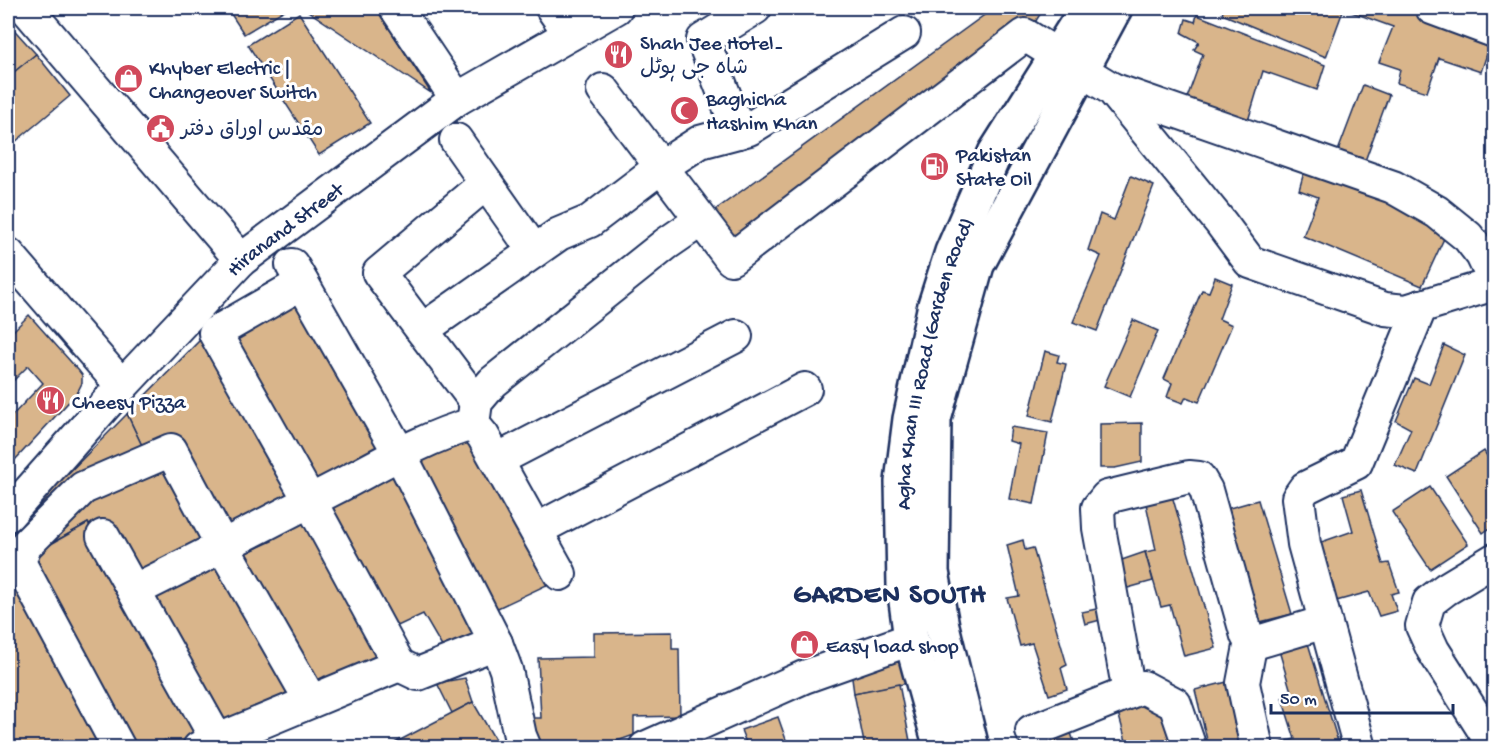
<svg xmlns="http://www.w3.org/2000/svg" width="1502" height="755" font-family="'Gochi Hand','Playpen Sans Arabic',sans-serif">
<rect width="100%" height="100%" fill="#fff"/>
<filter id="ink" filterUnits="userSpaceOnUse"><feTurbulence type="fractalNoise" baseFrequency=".0167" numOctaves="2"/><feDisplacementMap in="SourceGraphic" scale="12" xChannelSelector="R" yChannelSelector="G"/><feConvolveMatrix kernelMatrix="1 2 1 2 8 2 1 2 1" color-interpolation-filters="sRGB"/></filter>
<g filter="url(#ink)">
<g fill="#d9b58b" stroke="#1b2f5e" stroke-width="1.5">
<path d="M227 8H288L244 34Z"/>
<path d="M308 8H376L431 93 305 9Z"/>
<path d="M994 8H1044L1034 24 735 252 707 216Z"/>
<path d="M1224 8H1344L1326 57 1222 14Z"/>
<path d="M1344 8H1401L1491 42 1481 72 1439 58 1427 92 1397 83 1400 69 1379 62 1393 27 1343 9Z"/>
<path d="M299 13 370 123 319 155 248 45Z"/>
<path d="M1197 15 1325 65 1317 90 1263 71 1248 121 1187 98 1203 54 1194 50 1199 42 1182 33 1186 19 1195 22Z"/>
<path d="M8 23 36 54 8 77Z"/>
<path d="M36 54 70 96 8 148V77Z"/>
<path d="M1363 85 1389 95 1362 169 1335 159Z"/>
<path d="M1306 165 1396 201 1447 232 1422 286 1303 236 1318 197 1299 190Z"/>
<path d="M1131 176 1154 186 1097 331 1073 322 1101 256 1088 250 1100 214 1114 220Z"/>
<path d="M1215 277 1232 284 1219 319 1232 325 1199 402 1186 397 1183 403 1167 397 1172 383 1164 379 1202 290 1209 292Z"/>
<path d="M300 291 392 451 313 493 227 332Z"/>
<path d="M29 315 79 371 82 375V383L77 393 13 462 8 456V420L43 383 28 366 8 386V336Z"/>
<path d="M1133 320 1158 331 1130 397 1104 386Z"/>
<path d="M202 338 303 499 225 541 174 440 146 454 127 414Z"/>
<path d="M1444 345 1465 355 1417 474 1395 465 1411 429 1396 421 1414 378 1429 384Z"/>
<path d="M1045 351 1059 355 1057 362 1066 364 1052 422 1029 416Z"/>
<path d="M127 414 146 454 40 524 29 513Z"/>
<path d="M1142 423V462L1115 468H1100V424Z"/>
<path d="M1011 427 1048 433 1034 504 1009 499 1019 444 1009 441Z"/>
<path d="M468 429 553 582 485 614 407 458Z"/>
<path d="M1484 451 1494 467V525L1483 533 1446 476Z"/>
<path d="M399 459 487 637 448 657 423 614 387 631 318 502Z"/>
<path d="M168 460 214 544 138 580 93 531 88 523 54 542 49 532 93 492Z"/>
<path d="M1430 487 1468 544 1430 569 1392 512Z"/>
<path d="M1361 490 1383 564 1389 563 1399 592 1391 594 1397 611 1379 616 1369 592 1329 603 1310 546 1353 531 1343 495Z"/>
<path d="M1171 492 1216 648 1184 656 1170 605 1161 607 1145 552 1156 550 1145 499Z"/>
<path d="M1258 500 1292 614 1260 622 1226 509Z"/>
<path d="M309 512 389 660 331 686 325 676 308 685 237 557 272 541 267 534Z"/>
<path d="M88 523 212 737 188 748H169L165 740 151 748H127L28 557Z"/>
<path d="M1023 540 1025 550 1033 548 1067 665 1061 668 1067 689 1049 695 1032 643 1020 646 1007 598 1019 596 1007 545Z"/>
<path d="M1145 552 1153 581 1124 589 1116 562Z"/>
<path d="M222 553 300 695 218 733 150 589Z"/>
<path d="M19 577 113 748H8V584Z"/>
<path d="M1106 607 1108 618 1085 624 1082 612Z"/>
<path d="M672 632V649H679L680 716 634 717V735L598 748H538L531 718H541L538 658 594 657V633Z"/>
<path d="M1307 640 1340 748H1270V746L1295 739 1282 698 1292 695 1278 647Z"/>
<path d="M904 655 909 683 854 693 851 671Z"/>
<path d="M465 678 473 702 452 713 437 683Z"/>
<path d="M1227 682 1245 748H1209L1195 690Z"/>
<path d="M899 684 910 741 877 748H865L854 693Z"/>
<path d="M1136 696 1165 711 1173 748H1128L1115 702Z"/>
<path d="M473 702 500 748H385L452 713Z"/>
<path d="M778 717 789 748H748L741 730Z"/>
<path d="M1070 730 1076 748 1009 747Z"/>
<path d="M262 733 270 748H238Z"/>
</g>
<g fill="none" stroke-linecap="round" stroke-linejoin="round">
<defs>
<g id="minor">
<path d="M26 8 241 260"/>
<path d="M396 8 457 99"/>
<path d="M552 8 570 34"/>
<path d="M1432 8 1494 31"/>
<path d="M1081 70 1112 89 1221 223 1250 262 1385 309 1406 311 1494 284"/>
<path d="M1112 89 1393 187 1437 212 1468 237 1482 255 1494 280"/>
<path d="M603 90 731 259 1025 35 1057 55"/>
<path d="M739 132 703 40 755 8"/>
<path d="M456 140 534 251"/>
<path d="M8 254 122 386"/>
<path d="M292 265 400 454 496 643 506 670 520 736 525 748"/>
<path d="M302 283 215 333 310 501 399 665"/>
<path d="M422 330 559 234 590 221 661 167 700 142 749 129 904 33"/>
<path d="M476 402 379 273 486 183"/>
<path d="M473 424 476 402 493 382 666 244 701 220"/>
<path d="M497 460 736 336"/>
<path id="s1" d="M8 515 122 386 241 260 457 99 616 8"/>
<path d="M536 530 805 389"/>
<path d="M103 536 217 740"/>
<path d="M1494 560 1446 589 1429 602 1422 626 1433 650 1494 746"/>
<path d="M19 562 119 748"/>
<path d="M8 569 19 562 25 546 83 488 171 450 223 547 311 701"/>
<path d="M135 590C202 557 269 522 335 488 379 465 425 437 473 424L483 436 560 574"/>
<path d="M1251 641 1258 642 1325 622"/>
<path d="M1129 692 1099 528 1098 508 1107 497 1189 477 1199 478 1206 490 1247 636 1251 641 1243 683 1257 748"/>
<path d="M1032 731 1143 687 1175 704 1190 748"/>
<path d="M199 748 399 665 418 674 496 643"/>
<path d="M645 748 804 677 911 639"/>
<path d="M1360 748 1304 544 1298 498 1305 488 1356 463 1421 306"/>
</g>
<g id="major">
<path id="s2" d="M941 748 911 639 904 586 902 482 910 419 935 305 952 252 995 153 1087 8"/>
<path d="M972 748 942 626 932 572 934 419 977 265 1115 8"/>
</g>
</defs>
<use href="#minor" stroke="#1b2f5e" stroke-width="36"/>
<use href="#major" stroke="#1b2f5e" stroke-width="38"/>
<use href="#minor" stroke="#fff" stroke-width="32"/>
<use href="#major" stroke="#fff" stroke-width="33"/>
</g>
</g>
<defs>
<symbol id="restaurant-disc" viewBox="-11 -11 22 22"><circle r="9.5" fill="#d1495b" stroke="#fff"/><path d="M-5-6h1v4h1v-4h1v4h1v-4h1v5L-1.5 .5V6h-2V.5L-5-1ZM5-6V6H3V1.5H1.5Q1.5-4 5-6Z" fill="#fff"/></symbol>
<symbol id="shop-disc" viewBox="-11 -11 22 22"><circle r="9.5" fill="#d1495b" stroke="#fff"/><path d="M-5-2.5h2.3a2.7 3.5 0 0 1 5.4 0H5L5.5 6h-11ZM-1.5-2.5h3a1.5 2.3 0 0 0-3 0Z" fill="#fff"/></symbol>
<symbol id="mosque-disc" viewBox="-11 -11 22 22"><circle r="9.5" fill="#d1495b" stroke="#fff"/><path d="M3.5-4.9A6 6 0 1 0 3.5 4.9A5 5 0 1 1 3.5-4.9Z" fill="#fff"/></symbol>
<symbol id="civic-disc" viewBox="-11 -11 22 22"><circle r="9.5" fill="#d1495b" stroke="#fff"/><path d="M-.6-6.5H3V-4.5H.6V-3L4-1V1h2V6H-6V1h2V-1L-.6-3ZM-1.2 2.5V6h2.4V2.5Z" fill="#fff"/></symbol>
<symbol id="fuel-disc" viewBox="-11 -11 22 22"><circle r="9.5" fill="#d1495b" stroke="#fff"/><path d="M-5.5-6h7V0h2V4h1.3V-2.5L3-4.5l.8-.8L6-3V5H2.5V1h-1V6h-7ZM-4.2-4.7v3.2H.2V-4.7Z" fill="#fff"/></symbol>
</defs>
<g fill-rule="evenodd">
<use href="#restaurant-disc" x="602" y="38" width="33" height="33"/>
<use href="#shop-disc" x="112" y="62" width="33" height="33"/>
<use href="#mosque-disc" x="668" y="94" width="33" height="33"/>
<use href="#civic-disc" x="144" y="112" width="33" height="33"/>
<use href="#fuel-disc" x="918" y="150" width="33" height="33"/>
<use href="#restaurant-disc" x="34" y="384" width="33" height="33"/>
<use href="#shop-disc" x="788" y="628" width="33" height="33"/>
</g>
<g text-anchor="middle" stroke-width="6" stroke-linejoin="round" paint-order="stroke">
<g font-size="21" fill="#1b2f5e" stroke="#fff" text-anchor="start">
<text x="640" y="49">Shah Jee Hotel۔<tspan x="640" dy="24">شاہ جی ہوٹل</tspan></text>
<text x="149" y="74">Khyber Electric |<tspan x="149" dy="24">Changeover Switch</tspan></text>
<text x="706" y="105">Baghicha<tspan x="706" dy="24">Hashim Khan</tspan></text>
<text x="181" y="135">مقدس اوراق دفتر</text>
<text x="956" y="161">Pakistan<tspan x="956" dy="24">State Oil</tspan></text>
<text x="72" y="408">Cheesy Pizza</text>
<text x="826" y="652">Easy load shop</text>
</g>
<g font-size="21" fill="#1b2f5e" stroke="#fff">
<text dy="7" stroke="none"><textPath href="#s1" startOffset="399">Hiranand Street</textPath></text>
<text dy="7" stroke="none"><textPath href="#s2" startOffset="393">Agha Khan III Road (Garden Road)</textPath></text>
</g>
<g font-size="27" font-weight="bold" letter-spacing="1.5" fill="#1b2f5e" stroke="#fff">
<text x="890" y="602">GARDEN SOUTH</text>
</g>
</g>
<rect width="1502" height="755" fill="none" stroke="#fff" stroke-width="30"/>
<rect x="15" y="15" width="1472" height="725" fill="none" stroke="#1b2f5e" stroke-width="2" filter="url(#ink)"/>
<path d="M1271 704v9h182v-9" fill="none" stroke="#1b2f5e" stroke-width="3"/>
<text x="1280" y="704" font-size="18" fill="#1b2f5e" stroke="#ffffff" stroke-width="4.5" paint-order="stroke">50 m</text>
</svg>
